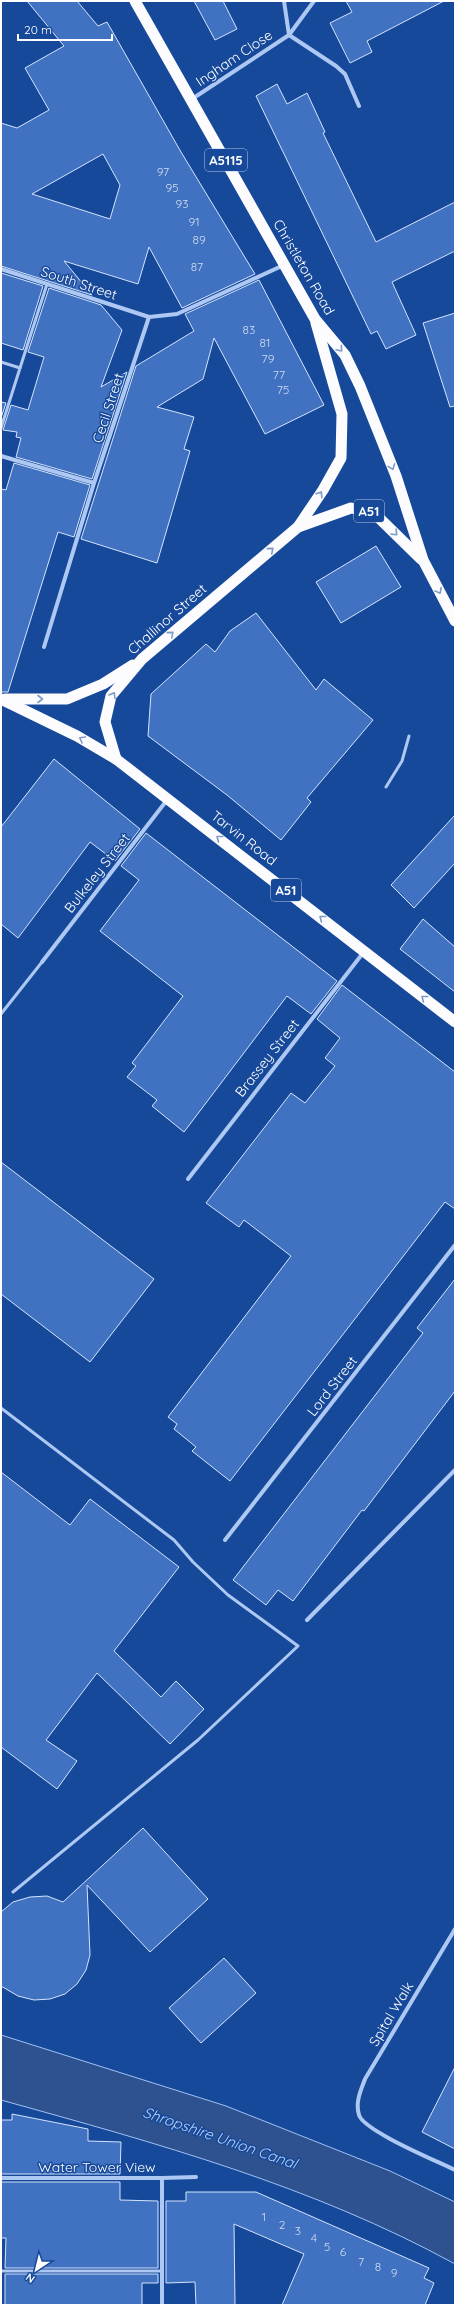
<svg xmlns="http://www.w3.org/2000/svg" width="456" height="2306" font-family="Quicksand,sans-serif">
<rect width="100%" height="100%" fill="#17499b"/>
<path fill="#2e528f" stroke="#a0c2f4" d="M1 2035 226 2106 390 2171 455 2202V2264C313 2186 156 2143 1 2100Z"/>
<g fill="#4072c1" stroke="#d5e4fc" fill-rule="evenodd">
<path d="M27 1H77L98 26 107 22 181 152 255 274 182 308 149 247 138 284 64 261 92 295 1 266V123L17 128 49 110 25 68 64 46ZM103 154 120 185 110 219 32 194Z"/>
<path d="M194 1H223L237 29 215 40Z"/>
<path d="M346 1H444L367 41 372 52 350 63 330 23 352 12Z"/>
<path d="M277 84 287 104 307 93 325 132 323 133 376 242 455 202V251L392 282 416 335 386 349 377 331 371 334 256 96Z"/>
<path d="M1 273 43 286 23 350 1 343Z"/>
<path d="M259 280 324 405 265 434 214 338 203 379 157 407 194 417 184 449 190 451 157 563 81 539 136 366 194 331 185 314Z"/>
<path d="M49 288 101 305 122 330 101 387 127 372 92 479 16 457 21 438 16 437 17 432 3 430 11 405 28 410 44 357 28 352Z"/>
<path d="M455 313V406L450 407 423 323Z"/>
<path d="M1 402 6 403 1 418Z"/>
<path d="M14 463 90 485 74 537 58 532 8 692H1V489L6 490Z"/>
<path d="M376 546 401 587 341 623 316 582Z"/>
<path d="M256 613 316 690 324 679 373 720 307 798 311 802 281 840 227 795 148 736 151 694 206 644 215 652 230 631Z"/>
<path d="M54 759 140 829 115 861 90 842 18 938 1 924V827Z"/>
<path d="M455 815V863L414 908 391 885Z"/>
<path d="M146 833 337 981 311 1014 287 996 184 1132 152 1106 157 1100 127 1077 136 1066 132 1063 183 996 100 931 139 880 121 866Z"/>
<path d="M423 919 455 947V992L400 949Z"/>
<path d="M342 985 455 1072V1209L445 1202 230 1481 192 1451 196 1447 174 1429 177 1424 168 1417 291 1256 244 1220 239 1227 206 1203 291 1093 305 1103 335 1066 325 1058 340 1038 317 1019Z"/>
<path d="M1 1162 154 1279 90 1362 1 1294Z"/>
<path d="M455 1279V1391L364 1511 362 1510 293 1601 278 1590 266 1605 233 1580 423 1333 417 1328Z"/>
<path d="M1 1472 70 1525 90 1499 179 1567 114 1651 161 1697 176 1681 204 1709 170 1744 97 1673 46 1740 77 1761 57 1789 1 1747Z"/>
<path d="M143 1828 208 1899 150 1952 87 1885 90 1955 86 1970 77 1984 65 1994 50 1999 34 2000 18 1996 1 1986V1912L13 1902 30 1897 47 1896 63 1902Z"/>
<path d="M224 1958 256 1993 201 2043 169 2008Z"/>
<path d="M455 2067V2149L422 2132Z"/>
<path d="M12 2114 88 2129V2141L121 2142 120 2174H1V2120H12Z"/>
<path d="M1 2182H120V2200L158 2201V2268H5L6 2238H1Z"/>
<path d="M186 2192H256L429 2268 424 2278 434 2283 425 2305H282L304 2254 234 2224 235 2305H196L195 2282 166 2283V2201H186Z"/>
<path d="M5 2274H158V2283H142V2305H5Z"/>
</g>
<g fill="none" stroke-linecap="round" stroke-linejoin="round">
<g stroke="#adc8f2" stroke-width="3">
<path d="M1 362 20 368 47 284"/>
<path d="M1 428 20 368"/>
<path d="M386 787 402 761 409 736"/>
<path d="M1 1014 42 962"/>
<path d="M1 1408 174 1540 193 1562 228 1595 298 1646 198 1740 13 1892"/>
<path d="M1 2271H162"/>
</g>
<g stroke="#adc8f2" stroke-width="4">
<path d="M284 1 289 35 336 66 345 74 359 106"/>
<path d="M192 99 289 35 314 1"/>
<path d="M1 269 149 317"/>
<path d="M1 456 94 483"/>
<path d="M44 647 94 483 149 317 177 314 284 265"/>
<path d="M42 962 167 800"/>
<path d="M188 1179 363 953"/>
<path d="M225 1540 455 1245"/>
<path d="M307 1620 455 1470"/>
<path d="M455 1929 365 2079C361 2090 355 2102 359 2115 364 2131 437 2161 455 2170"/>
<path d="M1 2178H162V2305"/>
<path d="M162 2178 196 2177"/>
</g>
<g stroke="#fcfcff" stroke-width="11">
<path d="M135 1 315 319 345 355 360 386 396 476 423 560 455 621"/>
<path d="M298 527 351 508 374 513 421 559"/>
<path d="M1 699 77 736 116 759 455 1022"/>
<path d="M5 699H67L103 684 133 665"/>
<path d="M116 759 105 722 111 696 142 659 298 527 323 490 341 458 342 414 316 323"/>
</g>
</g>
<defs><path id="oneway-chevron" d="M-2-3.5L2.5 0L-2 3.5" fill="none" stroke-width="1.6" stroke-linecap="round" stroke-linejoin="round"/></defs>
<g stroke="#7e9ac8">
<use href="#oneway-chevron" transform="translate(340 349) rotate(50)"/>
<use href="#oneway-chevron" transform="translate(392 467) rotate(69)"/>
<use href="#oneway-chevron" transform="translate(320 494) rotate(-57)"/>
<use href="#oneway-chevron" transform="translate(395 533) rotate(44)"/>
<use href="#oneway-chevron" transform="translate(271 550) rotate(-40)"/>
<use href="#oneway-chevron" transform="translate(439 591) rotate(62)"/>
<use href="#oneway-chevron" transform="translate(171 634) rotate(-41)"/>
<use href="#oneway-chevron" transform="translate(113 695) rotate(-59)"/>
<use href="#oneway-chevron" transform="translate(40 699)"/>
<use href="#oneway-chevron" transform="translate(82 739) rotate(-150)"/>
<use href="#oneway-chevron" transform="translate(219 838) rotate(-142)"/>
<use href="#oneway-chevron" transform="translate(322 918) rotate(-142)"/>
<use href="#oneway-chevron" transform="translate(424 998) rotate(-142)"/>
</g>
<g text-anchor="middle" stroke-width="3" stroke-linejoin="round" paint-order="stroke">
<g font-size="12" fill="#cfdcf0">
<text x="163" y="176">97</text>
<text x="172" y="192">95</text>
<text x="182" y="208">93</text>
<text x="194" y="226">91</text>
<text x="199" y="244">89</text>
<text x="197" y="271">87</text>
<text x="249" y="334">83</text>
<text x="265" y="347">81</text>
<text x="268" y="363">79</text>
<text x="279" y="379">77</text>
<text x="283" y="394">75</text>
<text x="264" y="2221">1</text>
<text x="282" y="2229">2</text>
<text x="298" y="2235">3</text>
<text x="314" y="2242">4</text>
<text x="327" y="2251">5</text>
<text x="343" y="2256">6</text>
<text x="361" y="2266">7</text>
<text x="378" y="2271">8</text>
<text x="394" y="2277">9</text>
</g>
<g fill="#17499b" stroke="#b9c8e1" stroke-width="1">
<rect x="205" y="149" width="42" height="22" rx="3"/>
<rect x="354" y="500" width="30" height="22" rx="3"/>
<rect x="271" y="879" width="30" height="22" rx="3"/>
</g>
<g font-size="13" font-weight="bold" fill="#fff">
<text x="226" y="165">A5115</text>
<text x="369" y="516">A51</text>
<text x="286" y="895">A51</text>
</g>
<g font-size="14" fill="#fff" stroke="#17499b">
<text transform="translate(234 58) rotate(-34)" y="5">Ingham Close</text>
<text transform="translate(304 267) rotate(60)" y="5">Christleton Road</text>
<text transform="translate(79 283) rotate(18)" y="5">South Street</text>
<text transform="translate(108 408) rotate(-72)" y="5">Cecil Street</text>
<text transform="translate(167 619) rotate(-41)" y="5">Challinor Street</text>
<text transform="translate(244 838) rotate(38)" y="5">Tarvin Road</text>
<text transform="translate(97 873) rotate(-52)" y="5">Bulkeley Street</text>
<text transform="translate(267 1058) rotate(-52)" y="5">Brassey Street</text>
<text transform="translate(332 1386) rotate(-52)" y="5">Lord Street</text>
<text transform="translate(391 2014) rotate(-59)" y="5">Spital Walk</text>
<text x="97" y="2172">Water Tower View</text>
</g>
<g font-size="15" font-style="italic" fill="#bad3f8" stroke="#17499b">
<text transform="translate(220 2138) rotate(19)" y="5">Shropshire Union Canal</text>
</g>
</g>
<rect width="456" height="2306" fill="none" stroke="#ffffff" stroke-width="4"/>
<g transform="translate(36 2270) rotate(215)" stroke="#17499b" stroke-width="3" paint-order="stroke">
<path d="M0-3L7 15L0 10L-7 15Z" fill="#ffffff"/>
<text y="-6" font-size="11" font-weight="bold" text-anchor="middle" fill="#ffffff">N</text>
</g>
<path d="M18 34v6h94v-6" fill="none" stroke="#ffffff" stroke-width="2"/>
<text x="24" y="34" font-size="12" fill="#ffffff" stroke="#17499b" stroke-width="3" paint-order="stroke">20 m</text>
</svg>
